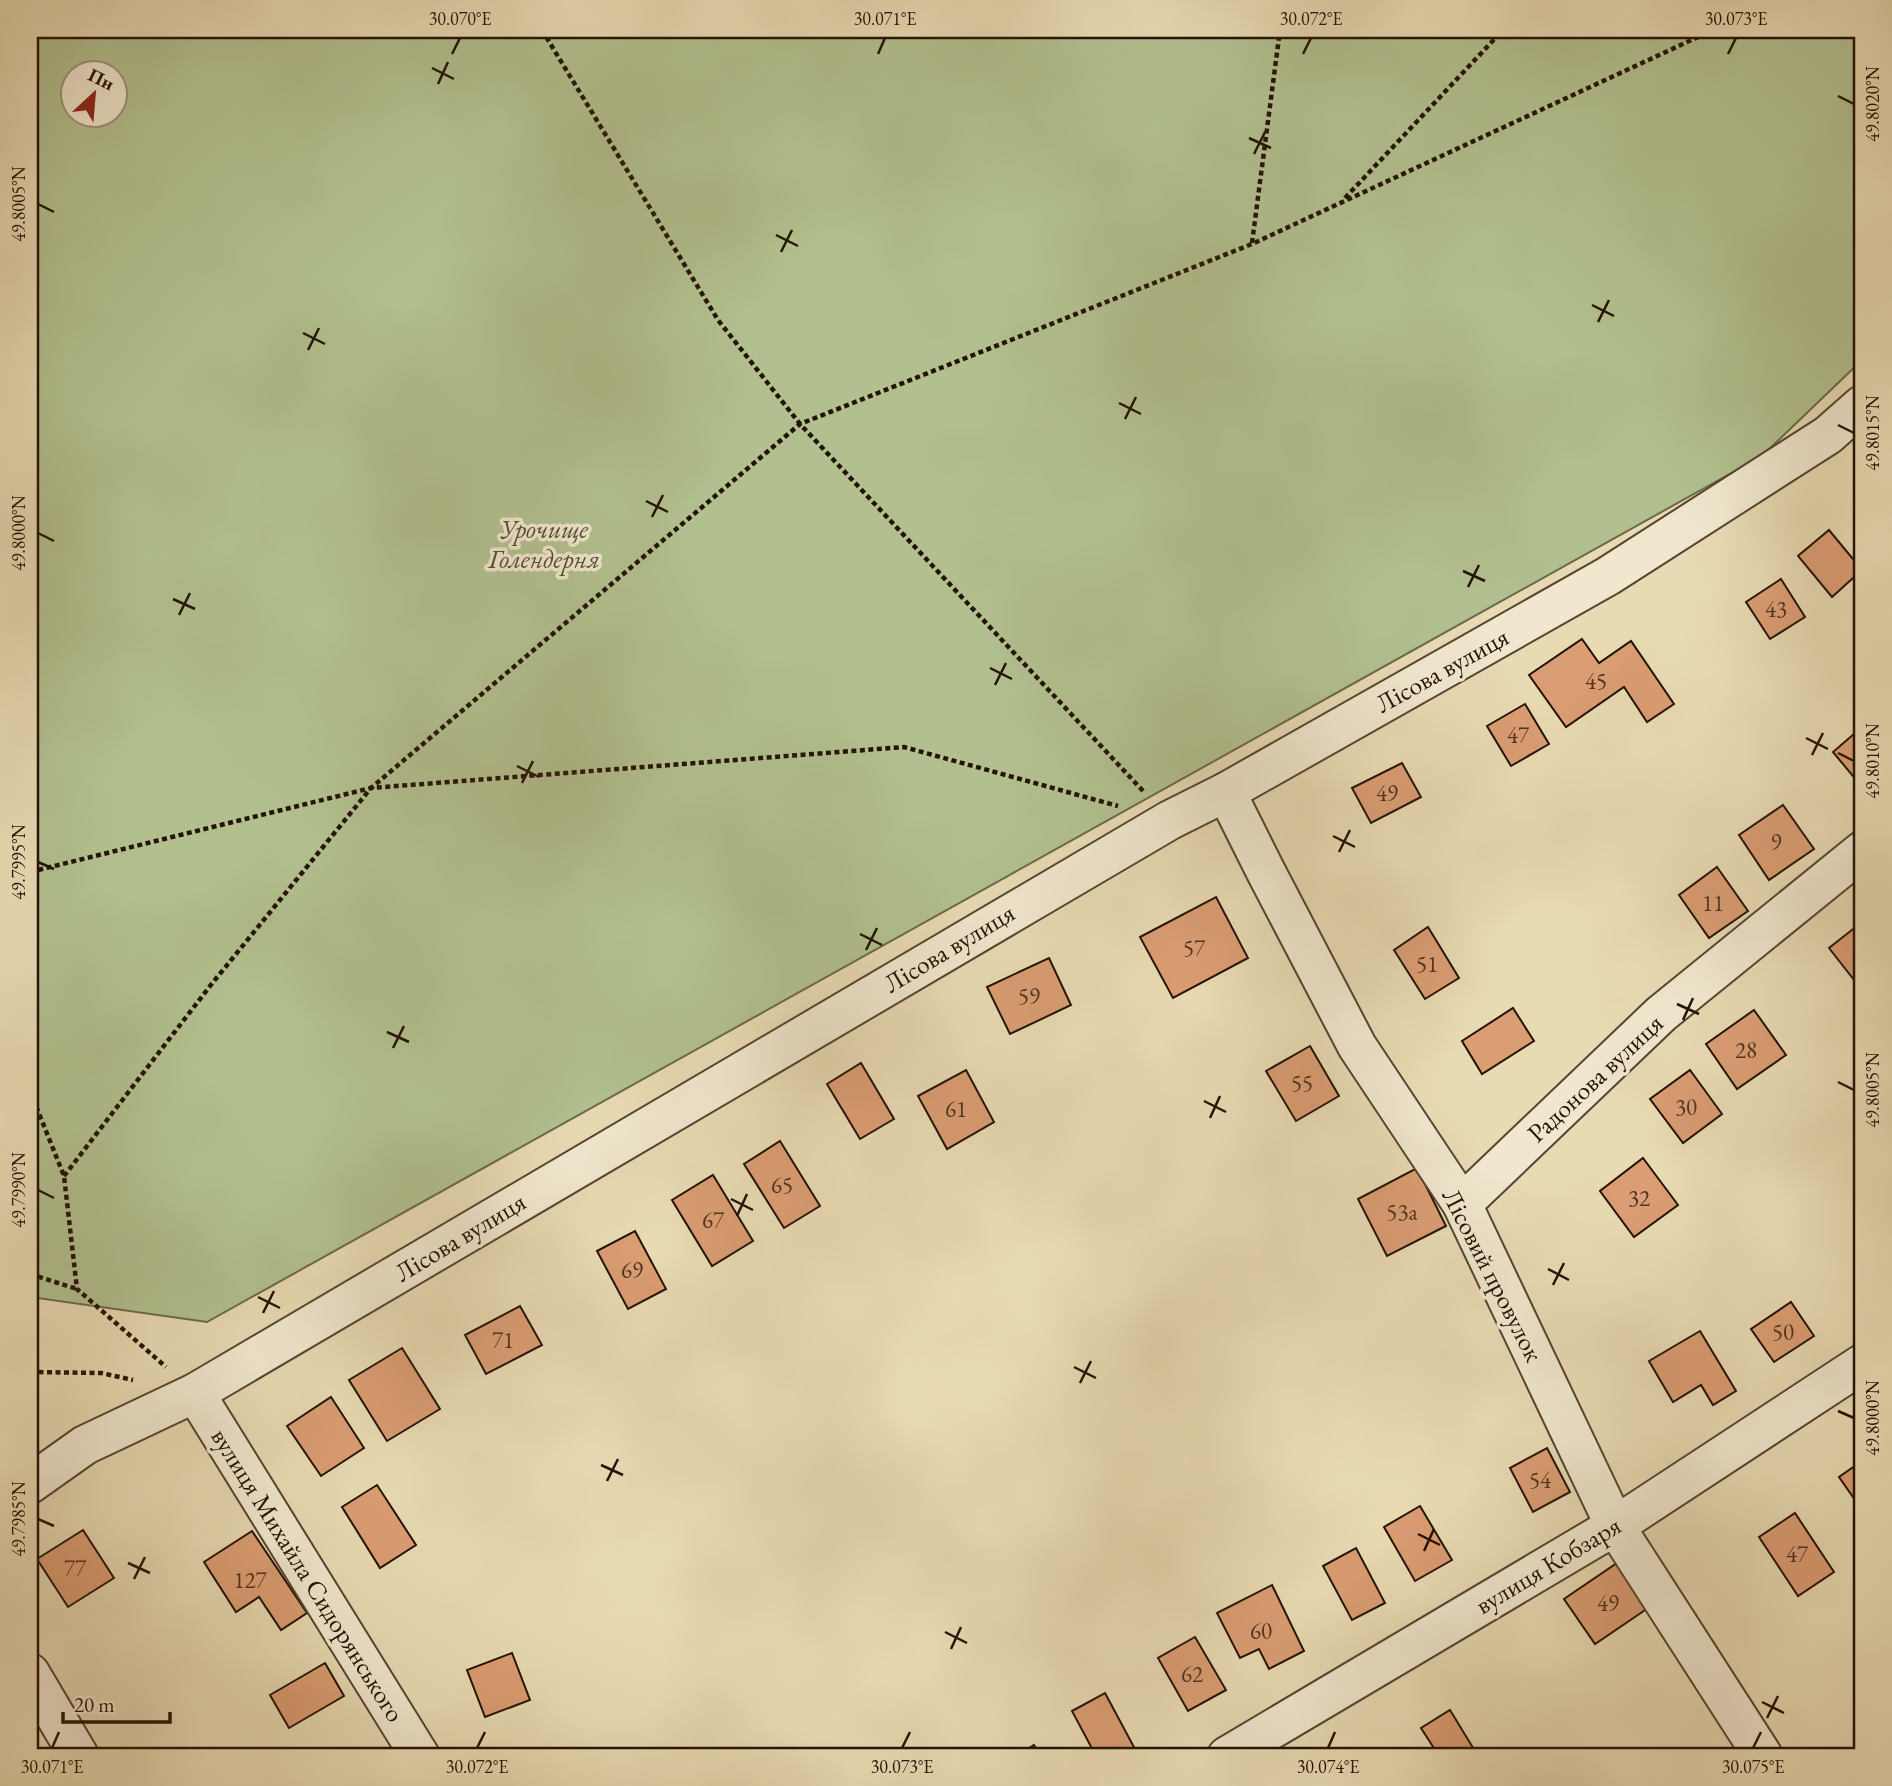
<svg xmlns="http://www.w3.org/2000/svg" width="1892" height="1786" font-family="'EB Garamond',serif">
<rect width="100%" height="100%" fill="#e8dab3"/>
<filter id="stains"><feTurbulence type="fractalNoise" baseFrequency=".00286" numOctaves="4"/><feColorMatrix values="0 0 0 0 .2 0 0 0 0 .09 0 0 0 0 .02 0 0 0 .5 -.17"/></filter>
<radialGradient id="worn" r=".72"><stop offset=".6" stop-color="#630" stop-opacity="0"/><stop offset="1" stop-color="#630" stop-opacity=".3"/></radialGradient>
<path fill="#b2c08f" stroke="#6a694a" stroke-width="2" fill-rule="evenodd" d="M30 30H1862V360L1762 456 207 1322 30 1297ZM74 74H116V116H74Z"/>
<g fill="#db9d73" stroke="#231206" stroke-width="2">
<path d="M1829 530 1862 570 1832 597 1798 556Z"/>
<path d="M1781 579 1805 617 1770 639 1746 602Z"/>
<path d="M1582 639 1599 663 1631 641 1674 704 1647 722 1624 687 1566 727 1529 675Z"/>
<path d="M1525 704 1549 744 1511 766 1487 726Z"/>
<path d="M1862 727V787L1833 752Z"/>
<path d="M1402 763 1421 797 1371 823 1352 788Z"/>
<path d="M1783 805 1814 849 1769 880 1739 835Z"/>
<path d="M1717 867 1748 911 1709 938 1679 895Z"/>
<path d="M1216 897 1248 958 1173 998 1140 937Z"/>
<path d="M1862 922V990L1829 948Z"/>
<path d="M1428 927 1459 978 1425 999 1394 950Z"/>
<path d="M1049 958 1071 1005 1010 1034 987 987Z"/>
<path d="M1513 1008 1534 1041 1482 1074 1462 1041Z"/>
<path d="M1754 1010 1786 1055 1737 1089 1706 1044Z"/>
<path d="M1310 1046 1339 1096 1296 1121 1266 1071Z"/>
<path d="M861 1063 894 1119 860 1139 827 1084Z"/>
<path d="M966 1070 994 1122 947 1149 918 1096Z"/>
<path d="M1690 1070 1722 1114 1683 1143 1650 1099Z"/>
<path d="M780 1141 820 1206 784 1228 744 1164Z"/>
<path d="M1643 1158 1678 1205 1634 1237 1600 1191Z"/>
<path d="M1417 1168 1446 1226 1387 1256 1358 1199Z"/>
<path d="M713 1175 753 1241 712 1266 672 1200Z"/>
<path d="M635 1231 666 1289 628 1309 597 1251Z"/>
<path d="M1791 1302 1814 1336 1774 1362 1751 1329Z"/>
<path d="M520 1306 542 1345 486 1374 465 1335Z"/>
<path d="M1700 1331 1736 1391 1713 1405 1701 1385 1673 1402 1649 1361Z"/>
<path d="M402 1348 440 1409 387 1441 349 1380Z"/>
<path d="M331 1397 364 1448 321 1476 287 1426Z"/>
<path d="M1547 1448 1570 1492 1533 1512 1510 1468Z"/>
<path d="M1862 1461V1510L1839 1477Z"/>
<path d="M377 1485 416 1545 380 1568 342 1507Z"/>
<path d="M1420 1506 1452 1560 1415 1581 1384 1527Z"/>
<path d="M1795 1513 1834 1572 1798 1596 1759 1537Z"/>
<path d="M83 1530 114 1578 68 1607 37 1559Z"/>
<path d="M252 1531 307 1613 281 1630 259 1597 236 1612 204 1562Z"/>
<path d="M1356 1548 1385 1603 1352 1620 1323 1566Z"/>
<path d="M1620 1561 1651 1606 1595 1644 1564 1599Z"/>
<path d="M1272 1585 1304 1651 1269 1669 1259 1649 1240 1658 1217 1613Z"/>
<path d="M1195 1637 1226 1690 1188 1711 1158 1658Z"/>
<path d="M512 1653 530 1700 485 1717 467 1670Z"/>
<path d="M325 1663 344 1696 289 1728 270 1695Z"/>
<path d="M1105 1693 1135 1749 1122 1756H1096L1072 1711Z"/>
<path d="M1450 1710 1478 1756H1439L1421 1728Z"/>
<path d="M1034 1745 1041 1756H1017Z"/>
<path d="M377 1748 382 1756H363Z"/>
</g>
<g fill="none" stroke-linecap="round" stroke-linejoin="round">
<defs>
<g id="street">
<path d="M1226 792 1265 870 1357 1046 1462 1204 1615 1526 1763 1756"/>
<path d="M1462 1204 1661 1014 1862 851"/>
<path d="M195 1393 420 1756"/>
<path d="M30 1484 85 1445 195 1393 1170 820 1226 792 1608 576 1828 435 1862 405"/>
<path d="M30 1673 79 1756"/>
<path d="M1227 1756 1615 1526 1862 1364"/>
</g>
</defs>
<use href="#street" stroke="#544431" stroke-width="42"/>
<g stroke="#231206" stroke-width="4.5" stroke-dasharray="5 3.5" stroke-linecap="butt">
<path d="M542 30 718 320 800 424 1144 792"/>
<path d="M1345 198 1503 30"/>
<path d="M1252 243 1280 30"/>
<path d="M30 872 371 788 904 747 1118 806"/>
<path d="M30 1091 64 1176 77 1289 166 1367"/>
<path d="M64 1176 210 986 371 788 800 424 1252 244 1713 30"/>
<path d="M30 1274 77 1289"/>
<path d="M30 1372 101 1373 133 1380"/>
</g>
<use href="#street" stroke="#f0e7ce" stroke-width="38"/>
</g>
<path fill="none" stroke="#231206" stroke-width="2.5" d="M452 54 460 38M878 54 885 38M1303 54 1311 38M1728 54 1736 38M432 68 454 79M438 84 448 62M1838 96 1854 104M1249 138 1271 148M1254 154 1265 132M38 204 54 212M776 235 798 246M781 252 792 230M1592 305 1614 316M1598 322 1609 300M303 333 325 344M308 350 319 328M1119 403 1141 414M1125 419 1136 397M1838 425 1854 433M646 501 668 512M652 517 663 495M38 533 54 541M1463 571 1485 581M1468 587 1479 565M173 599 195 609M179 615 190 593M990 668 1012 679M995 685 1006 663M1806 738 1828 749M1838 753 1854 761M1812 755 1823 733M517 766 539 777M522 783 533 761M1333 836 1355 847M1339 852 1350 830M38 862 54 869M860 934 882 945M866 950 877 928M1677 1004 1699 1014M1683 1020 1693 998M387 1032 409 1042M393 1048 404 1026M1838 1082 1854 1090M1204 1101 1226 1112M1210 1118 1220 1096M38 1190 54 1198M731 1199 753 1210M737 1216 747 1194M1548 1269 1569 1280M1553 1285 1564 1263M258 1297 280 1308M263 1313 274 1291M1074 1367 1096 1378M1080 1383 1091 1361M1838 1411 1854 1418M601 1465 623 1475M607 1481 618 1459M38 1519 54 1526M1418 1534 1440 1545M1424 1551 1434 1529M128 1563 150 1573M134 1579 145 1557M945 1632 967 1643M951 1649 961 1627M1762 1702 1784 1713M1767 1718 1778 1696M52 1748 59 1732M477 1748 485 1732M902 1748 910 1732M1328 1748 1335 1732M1753 1748 1761 1732"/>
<g text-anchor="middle" stroke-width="7" stroke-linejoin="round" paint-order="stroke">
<g font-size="23" fill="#513521">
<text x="1776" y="617">43</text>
<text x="1596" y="689">45</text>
<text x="1518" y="743">47</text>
<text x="1387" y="801">49</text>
<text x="1776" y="850">9</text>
<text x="1713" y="911">11</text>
<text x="1194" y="956">57</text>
<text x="1427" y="972">51</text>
<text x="1029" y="1004">59</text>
<text x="1746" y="1058">28</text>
<text x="1302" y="1091">55</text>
<text x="1686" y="1115">30</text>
<text x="956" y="1117">61</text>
<text x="782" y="1193">65</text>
<text x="1639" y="1206">32</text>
<text x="1402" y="1220">53а</text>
<text x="713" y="1228">67</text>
<text x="632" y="1278">69</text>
<text x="1783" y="1340">50</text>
<text x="503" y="1348">71</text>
<text x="1540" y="1488">54</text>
<text x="1797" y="1562">47</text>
<text x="75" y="1576">77</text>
<text x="250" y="1588">127</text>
<text x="1608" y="1611">49</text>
<text x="1261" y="1639">60</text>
<text x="1192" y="1682">62</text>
</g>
<g font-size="26" font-style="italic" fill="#554f36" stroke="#f0e7ce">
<text x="544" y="538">Урочище<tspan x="544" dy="30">Голендерня</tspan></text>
</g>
<g font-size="26" fill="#231206" stroke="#f0e7ce">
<text transform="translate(1442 670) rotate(-29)" y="9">Лісова вулиця</text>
<text transform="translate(949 948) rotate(-31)" y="9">Лісова вулиця</text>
<text transform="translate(1595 1078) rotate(-43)" y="9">Радонова вулиця</text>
<text transform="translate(460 1237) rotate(-31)" y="9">Лісова вулиця</text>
<text transform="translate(1493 1275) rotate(63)" y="9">Лісовий провулок</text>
<text transform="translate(1548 1565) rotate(-31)" y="9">вулиця Кобзаря</text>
<text transform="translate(308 1575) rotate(58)" y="9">вулиця Михайла Сидорянського</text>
</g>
</g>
<rect width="1892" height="1786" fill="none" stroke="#e8dab3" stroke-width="77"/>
<g transform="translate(94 94) rotate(26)"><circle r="33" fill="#f0e7ce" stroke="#9e927e" stroke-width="2"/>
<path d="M0-5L12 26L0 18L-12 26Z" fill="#8f2418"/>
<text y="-10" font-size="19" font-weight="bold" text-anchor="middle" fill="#231206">Пн</text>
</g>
<path d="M63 1712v10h107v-10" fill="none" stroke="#231206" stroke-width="3.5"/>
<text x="74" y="1712" font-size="21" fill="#231206" stroke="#f0e7ce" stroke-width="5" paint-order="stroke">20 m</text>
<rect x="38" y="38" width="1816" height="1710" fill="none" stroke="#231206" stroke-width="2.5"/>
<g font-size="18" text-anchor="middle" fill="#231206">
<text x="460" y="25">30.070°E</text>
<text x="885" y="25">30.071°E</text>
<text x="1311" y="25">30.072°E</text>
<text x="1736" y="25">30.073°E</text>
<text transform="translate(1873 104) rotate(-90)" y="6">49.8020°N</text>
<text transform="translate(19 204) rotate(-90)" y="6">49.8005°N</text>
<text transform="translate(1873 433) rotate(-90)" y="6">49.8015°N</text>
<text transform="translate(19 533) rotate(-90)" y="6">49.8000°N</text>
<text transform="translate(1873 761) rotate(-90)" y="6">49.8010°N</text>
<text transform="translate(19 862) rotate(-90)" y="6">49.7995°N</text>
<text transform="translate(1873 1090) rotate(-90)" y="6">49.8005°N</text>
<text transform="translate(19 1190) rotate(-90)" y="6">49.7990°N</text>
<text transform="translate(1873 1418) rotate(-90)" y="6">49.8000°N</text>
<text transform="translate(19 1519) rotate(-90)" y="6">49.7985°N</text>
<text x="52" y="1773">30.071°E</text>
<text x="477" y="1773">30.072°E</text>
<text x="902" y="1773">30.073°E</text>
<text x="1328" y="1773">30.074°E</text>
<text x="1753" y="1773">30.075°E</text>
</g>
<rect width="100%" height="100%" filter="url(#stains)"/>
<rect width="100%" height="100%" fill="url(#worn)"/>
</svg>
